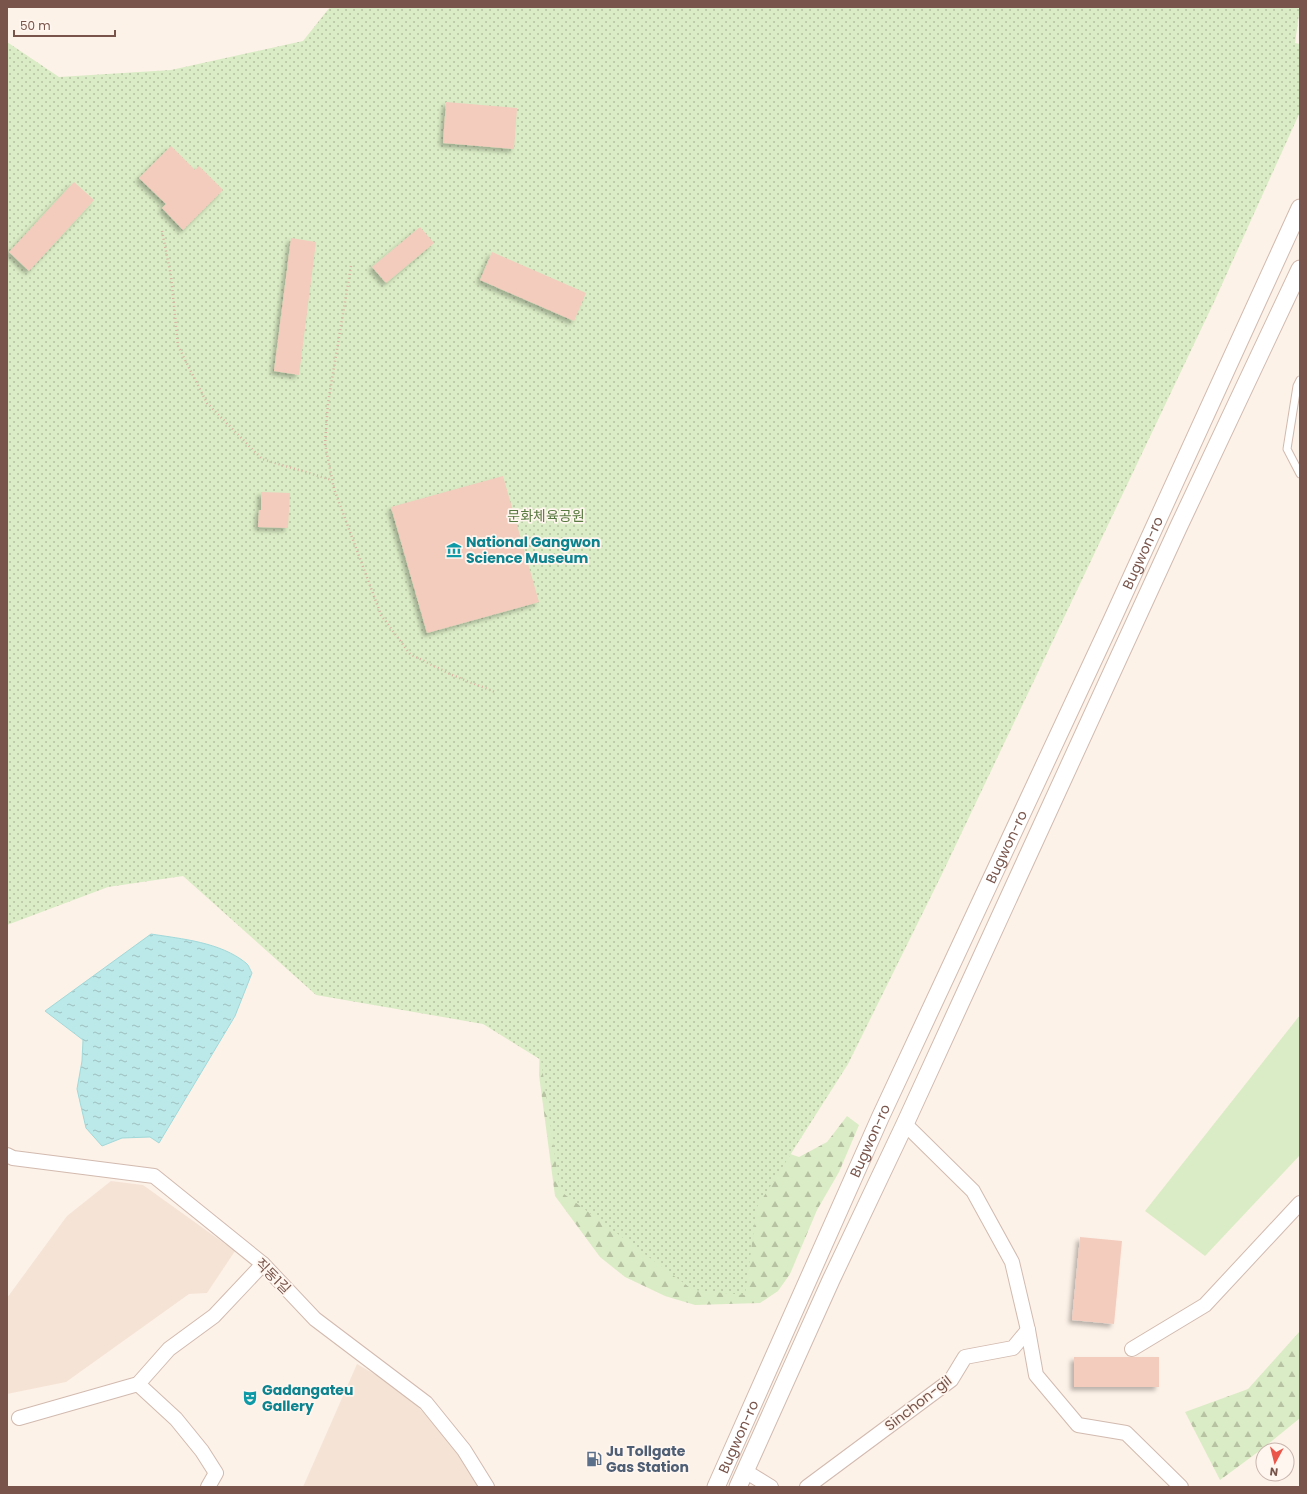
<svg xmlns="http://www.w3.org/2000/svg" width="1307" height="1494" font-family="Poppins,'Noto Sans KR',sans-serif">
<defs>
<pattern id="forest-firs" width="22" height="20" patternUnits="userSpaceOnUse"><rect width="22" height="20" fill="#daecc5"/><path d="M5 1l3.5 6h-7zM16 11l3.5 6h-7z" fill="#b6c2a2"/></pattern>
<pattern id="park-dots" width="8" height="8" patternUnits="userSpaceOnUse"><rect width="8" height="8" fill="#daecc5"/><path d="M2 2h.1M6 6h.1" fill="none" stroke="#b6c2a2" stroke-width="1.8" stroke-linecap="round"/></pattern>
<pattern id="water-ripples" width="26" height="14" patternUnits="userSpaceOnUse"><rect width="26" height="14" fill="#bbe8e8"/><path d="M2 4q2-2 4 0t4 0M15 11q2-2 4 0t4 0" fill="none" stroke="#9dbfbe"/></pattern>
<filter id="shadow"><feDropShadow dx="-3.5" dy="3.5" stdDeviation="2" flood-color="#0004"/></filter>
</defs>
<rect width="100%" height="100%" fill="#fdf2e8"/>
<g fill="#f5e3d6">
<path d="M111 1181 143 1185 235 1251 207 1293 189 1294 66 1382 7 1394V1298L67 1216Z"/>
<path d="M357 1364 395 1386 448 1435 478 1487H303Z"/>
</g>
<path fill="#daecc5" d="M1300 1015V1155L1205 1256 1145 1211Z"/>
<g fill="url(#forest-firs)">
<path d="M540 1041 773 1148 799 1157 827 1142 847 1116 859 1125 839 1172 817 1210 790 1274 778 1291 760 1303 695 1305 665 1296 625 1277 600 1257 555 1196 539 1075Z"/>
<path d="M1300 1331V1418L1262 1449 1220 1480 1185 1412 1248 1389Z"/>
</g>
<path fill="url(#park-dots)" d="M330 7H1300L1295 43 1300 44V112L1214 302 942 874 848 1064 757 1207 745 1295 693 1290 560 1191 541 1060 483 1024 316 995 183 876 108 887 7 925V42L59 77 171 70 303 41Z"/>
<path fill="url(#water-ripples)" stroke="#a1d9da" d="M151 934C182 939 220 942 246 963 249 965 250 970 252 973L235 1016 159 1143 150 1137 122 1138 102 1146 86 1128 77 1089 82 1061 83 1040 45 1011Z"/>
<g fill="#f3ccbe" filter="url(#shadow)">
<path d="M446 102 517 108 514 149 443 143Z"/>
<path d="M171 146 195 170 199 166 223 190 183 230 162 208 166 204 139 178Z"/>
<path d="M74 182 94 200 29 271 9 252Z"/>
<path d="M420 227 434 243 386 283 372 267Z"/>
<path d="M291 238 316 242 299 375 274 371Z"/>
<path d="M492 252 586 293 574 321 480 280Z"/>
<path d="M503 476 539 602 427 633 391 507Z"/>
<path d="M261 492 290 493 288 528 258 527 259 510H261Z"/>
<path d="M1080 1237 1122 1241 1114 1324 1072 1320Z"/>
<rect x="1074" y="1357" width="85" height="30"/>
</g>
<g fill="none" stroke-linecap="round" stroke-linejoin="round">
<defs>
<path id="service" d="M1300 380 1297 386 1287 449 1300 474"/>
<g id="minor">
<path d="M905 1124 973 1191 1012 1262 1028 1330 1036 1375 1078 1425 1126 1433 1181 1487"/>
<path d="M7 1155 13 1158 154 1176 263 1264 315 1319 426 1403 464 1450 487 1487"/>
<path d="M1132 1349 1205 1305 1300 1203"/>
<path d="M138 1384 176 1419 202 1451 216 1473 208 1487"/>
<path d="M19 1418 138 1384 169 1349 214 1316 263 1264"/>
<path d="M745 1471 771 1487"/>
<path d="M807 1487 951 1380 965 1357 1013 1348 1028 1330"/>
</g>
<g id="tertiary">
<path id="s1" d="M716 1487 880 1118 1112 620 1300 208"/>
<path d="M738 1487 831 1280 905 1124 1178 528 1300 269"/>
</g>
</defs>
<use href="#service" stroke="#d2baaf" stroke-width="9"/>
<use href="#minor" stroke="#d2baaf" stroke-width="16"/>
<use href="#tertiary" stroke="#d2baaf" stroke-width="19"/>
<g stroke="#d9afa1" stroke-width="2.5" stroke-dasharray="1 3" stroke-linecap="butt">
<path d="M162 231 171 276 178 346 207 403 262 459 332 480"/>
<path d="M351 266 328 403 325 444 334 489 381 615 410 654 452 675 495 692"/>
</g>
<use href="#service" stroke="#fff" stroke-width="7"/>
<use href="#minor" stroke="#fff" stroke-width="14"/>
<use href="#tertiary" stroke="#fff" stroke-width="17"/>
</g>
<defs>
<symbol id="museum-bare" viewBox="-9 -9 18 18"><path d="M0-6L6-3V-2H-6V-3ZM-5-1h2V3h-2ZM-1-1h2V3h-2ZM3-1h2V3H3ZM-6 4H6V6H-6Z" fill="#0f9aa8" stroke="#fff6ef" stroke-width="2.5" paint-order="stroke"/></symbol>
<symbol id="theatre-bare" viewBox="-9 -9 18 18"><path d="M-5-5.5Q0-4 5-5.5V0Q5 5 0 6Q-5 5-5 0ZM-3.3-2.5H-1v1.5H-3.3ZM1-2.5H3.3v1.5H1ZM-2.8 1Q0 5.5 2.8 1Z" fill="#0f9aa8" stroke="#fff6ef" stroke-width="2.5" paint-order="stroke"/></symbol>
<symbol id="fuel-bare" viewBox="-9 -9 18 18"><path d="M-5.5-6h7V0h2V4h1.3V-2.5L3-4.5l.8-.8L6-3V5H2.5V1h-1V6h-7ZM-4.2-4.7v3.2H.2V-4.7Z" fill="#5c6f8a" stroke="#fff6ef" stroke-width="2.5" paint-order="stroke"/></symbol>
</defs>
<g fill-rule="evenodd">
<use href="#museum-bare" x="443" y="539" width="22" height="22"/>
<use href="#theatre-bare" x="239" y="1387" width="22" height="22"/>
<use href="#fuel-bare" x="583" y="1448" width="22" height="22"/>
</g>
<g text-anchor="middle" stroke-width="3.5" stroke-linejoin="round" paint-order="stroke">
<g font-size="14" fill="#58793f" stroke="#fff6ef">
<text x="546" y="521">문화체육공원</text>
</g>
<g font-size="14" font-weight="bold" fill="#0d838f" stroke="#fff6ef" text-anchor="start">
<text x="466" y="547">National Gangwon<tspan x="466" dy="16">Science Museum</tspan></text>
<text x="262" y="1395">Gadangateu<tspan x="262" dy="16">Gallery</tspan></text>
</g>
<g font-size="14" fill="#78544a" stroke="#fff6ef">
<text dy="5" stroke="none"><textPath href="#s1" startOffset="1027">Bugwon-ro</textPath></text>
<text dy="5" stroke="none"><textPath href="#s1" startOffset="703">Bugwon-ro</textPath></text>
<text dy="5" stroke="none"><textPath href="#s1" startOffset="379">Bugwon-ro</textPath></text>
<text transform="translate(273 1276) rotate(45)" y="5">직동1길</text>
<text transform="translate(918 1403) rotate(-38)" y="5">Sinchon-gil</text>
<text dy="5" stroke="none"><textPath href="#s1" startOffset="55">Bugwon-ro</textPath></text>
</g>
<g font-size="14" font-weight="bold" fill="#4e5e75" stroke="#fff6ef" text-anchor="start">
<text x="606" y="1456">Ju Tollgate<tspan x="606" dy="16">Gas Station</tspan></text>
</g>
</g>
<rect width="1307" height="1494" fill="none" stroke="#78544a" stroke-width="16"/>
<g transform="translate(1275 1462) rotate(187)"><circle r="19" fill="#fff6ef" stroke="#c9b5ad"/>
<path d="M0-3L7 15L0 10L-7 15Z" fill="#ea574a"/>
<text y="-6" font-size="11" font-weight="bold" text-anchor="middle" fill="#78544a">N</text>
</g>
<path d="M14 30v6h101v-6" fill="none" stroke="#78544a" stroke-width="2"/>
<text x="20" y="30" font-size="12" fill="#78544a" stroke="#fff6ef" stroke-width="3" paint-order="stroke">50 m</text>
</svg>
